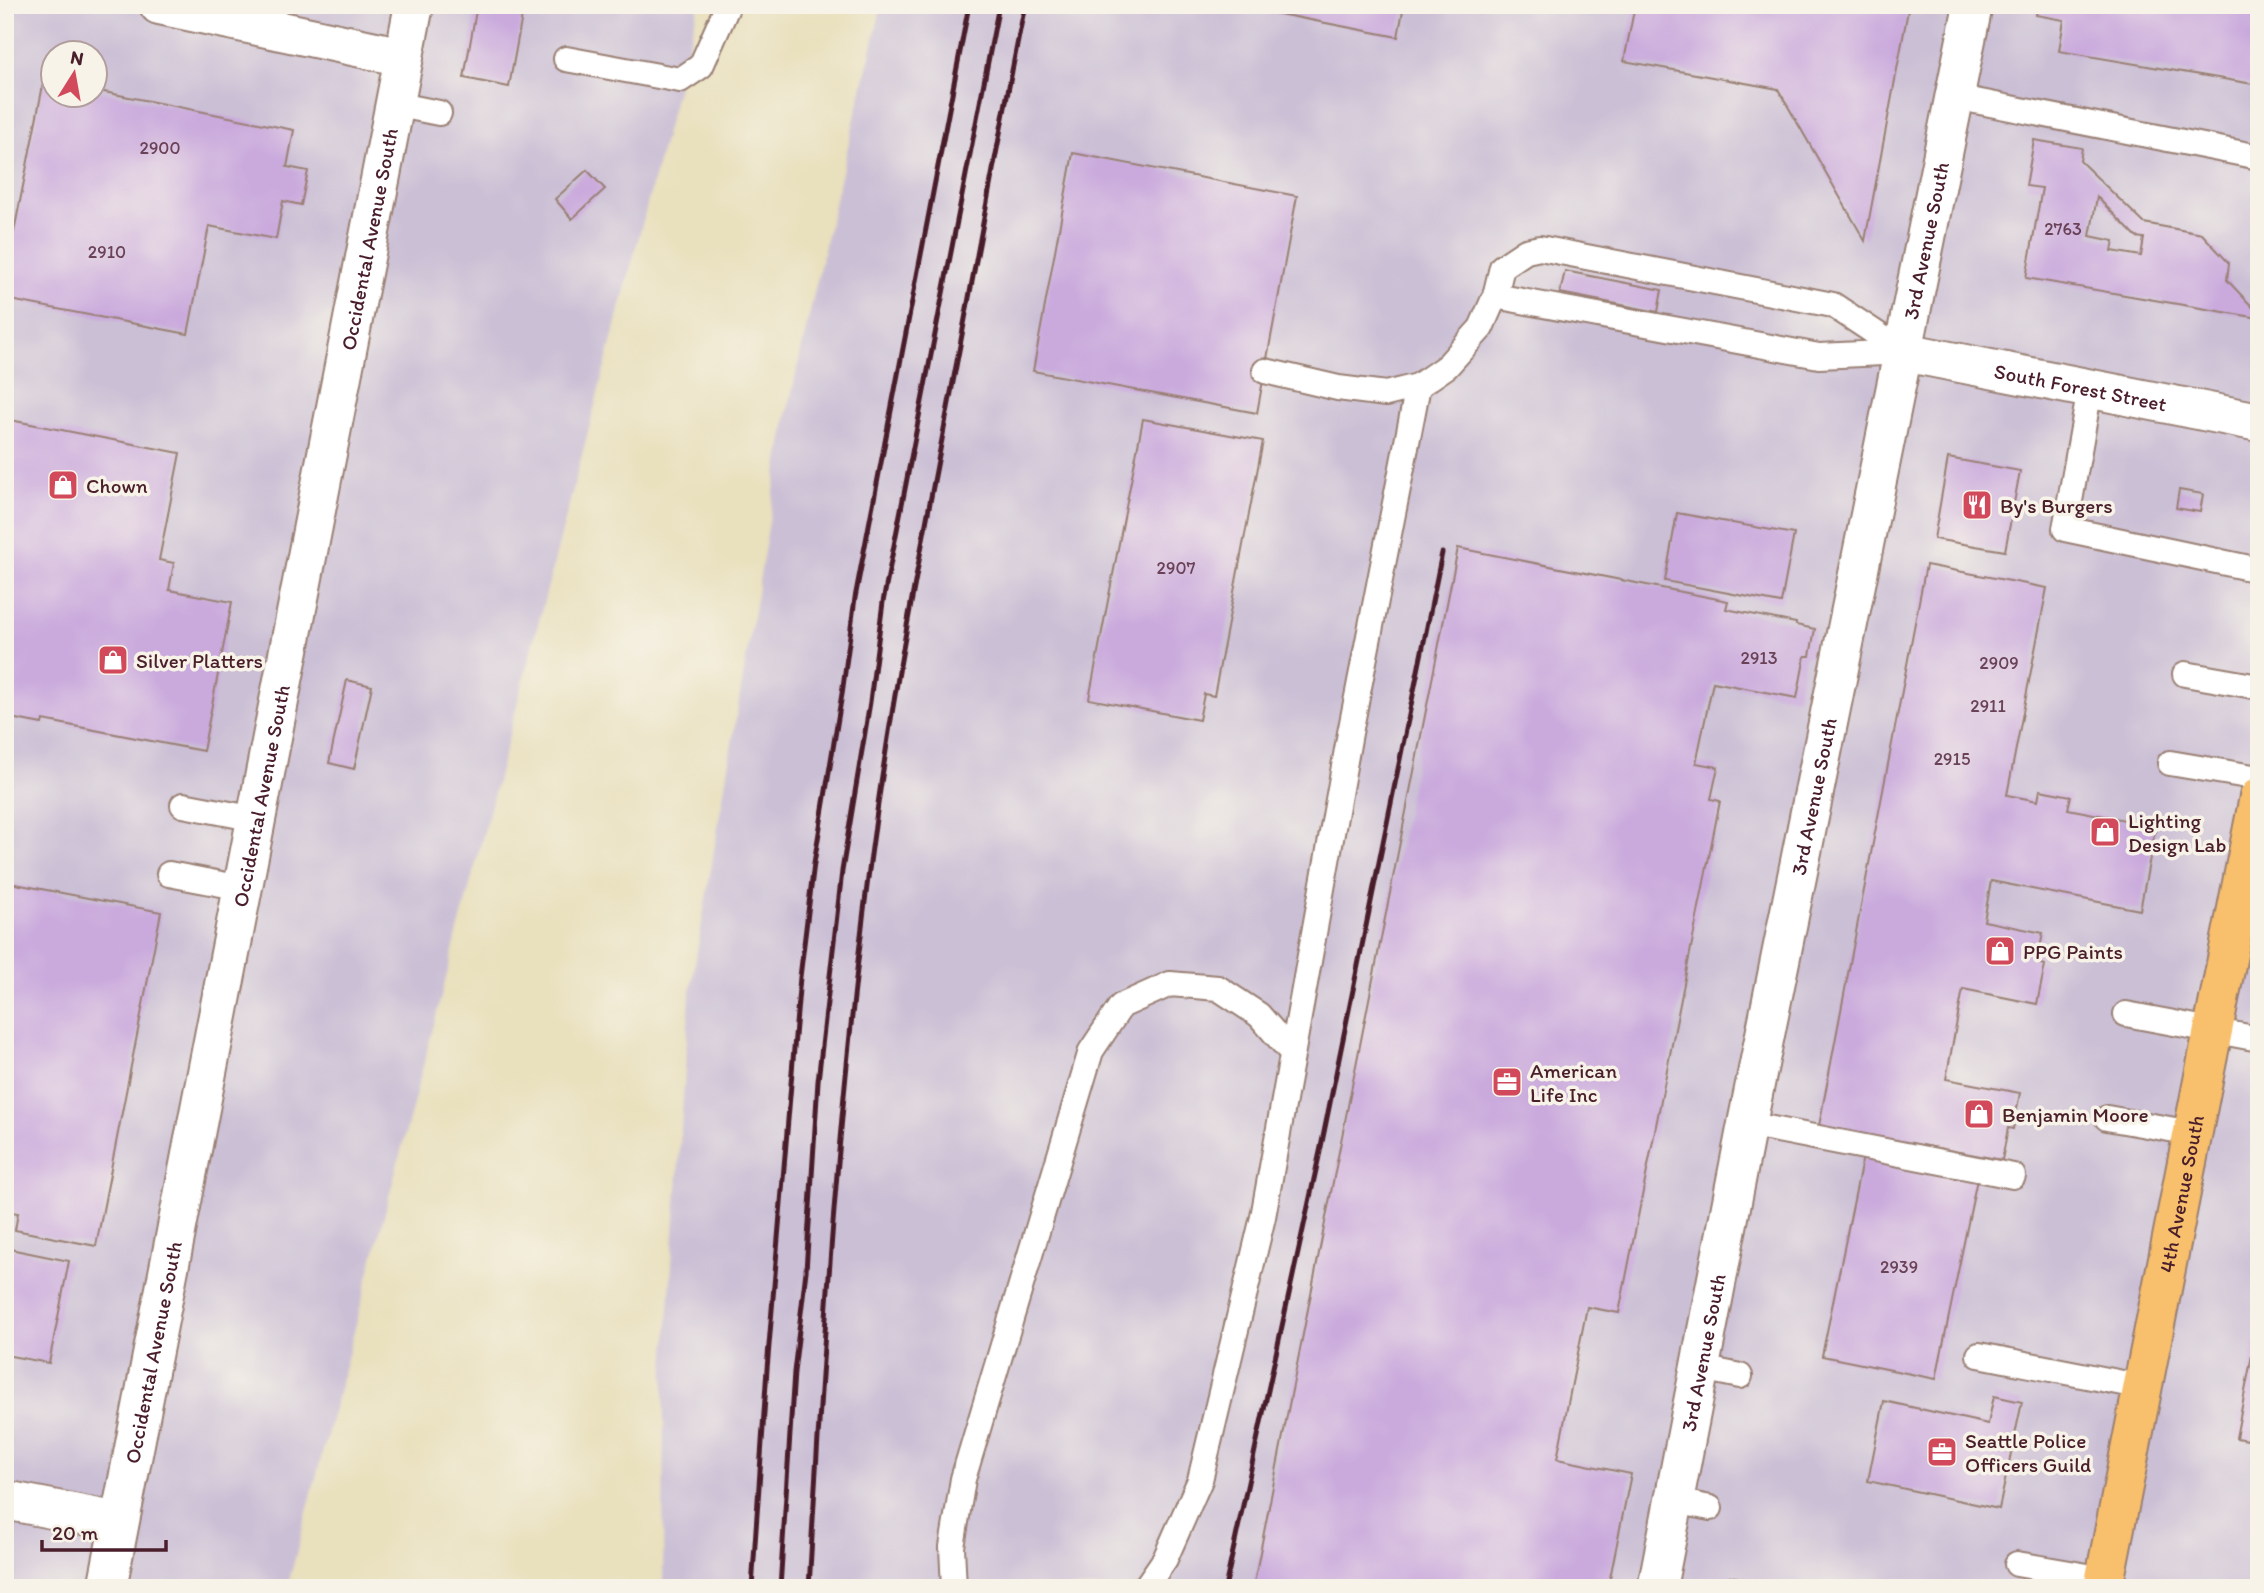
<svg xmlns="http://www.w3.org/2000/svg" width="2264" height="1593" font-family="Itim,sans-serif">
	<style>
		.industrial { fill: #cbbfd5; fill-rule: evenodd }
		.building { fill: #caaadd; fill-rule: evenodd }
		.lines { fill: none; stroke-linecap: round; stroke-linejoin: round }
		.service-casing { stroke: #9a8074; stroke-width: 28 }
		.minor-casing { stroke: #9a8074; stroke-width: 42 }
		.primary-casing { stroke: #9a8074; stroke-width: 42 }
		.service { stroke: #fff; stroke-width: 24 }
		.minor { stroke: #fff; stroke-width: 38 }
		.primary { stroke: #f8bf6c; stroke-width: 38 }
		.rail { stroke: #4a1f2b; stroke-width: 5 }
		.labels { text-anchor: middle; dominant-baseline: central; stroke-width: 7; stroke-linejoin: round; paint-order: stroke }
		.number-label { font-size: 18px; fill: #6a4258 }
		.street-label { font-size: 21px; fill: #4a1f2b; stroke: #f7f3e8 }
		.poi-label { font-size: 21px; fill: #4a1f2b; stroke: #f7f3e8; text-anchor: start }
	</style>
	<rect width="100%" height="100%" fill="#f7f3e8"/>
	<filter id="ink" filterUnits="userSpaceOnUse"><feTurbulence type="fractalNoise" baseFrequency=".0143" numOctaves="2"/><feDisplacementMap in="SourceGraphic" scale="14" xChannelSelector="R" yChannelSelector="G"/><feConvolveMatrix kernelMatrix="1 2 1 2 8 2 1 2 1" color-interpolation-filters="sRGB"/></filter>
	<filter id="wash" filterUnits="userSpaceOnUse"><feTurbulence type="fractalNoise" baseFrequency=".00686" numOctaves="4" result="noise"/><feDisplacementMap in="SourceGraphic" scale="28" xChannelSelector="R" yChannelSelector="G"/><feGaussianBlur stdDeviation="1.57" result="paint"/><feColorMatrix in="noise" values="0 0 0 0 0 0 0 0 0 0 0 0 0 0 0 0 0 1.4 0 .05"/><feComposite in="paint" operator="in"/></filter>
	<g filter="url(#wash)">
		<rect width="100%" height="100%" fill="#e9e0bd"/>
		<!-- industrial -->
		<path class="industrial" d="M5,5H699L288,1585L301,1588H5ZM52,52H94V94H52Z
			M882,5H2259V1588H663L664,1383L690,994L787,414L833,209Z"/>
		<g id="blocks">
			<!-- building -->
			<path class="building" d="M477,5H524L509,87L464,78Z
				M1233,5H1404L1398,37Z
				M1635,5H1909L1865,241L1778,89L1624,61Z
				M2038,5H2259V85L2059,51L2064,20L2036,15Z
				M44,80L52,82V94H94V90L294,130L287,167L308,171L301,205L283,201L276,239L209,226L188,334L5,299V277Z
				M2034,140L2082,148L2080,161L2144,223L2202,234L2229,263L2227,280L2259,314V318L2026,278L2042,188L2026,186ZM2097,197L2136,237L2144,238L2141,256L2112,251L2114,241L2090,236Z
				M1073,153L1297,196L1257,413L1033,371Z
				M587,170L605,189L572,219L555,199Z
				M1565,271L1662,290L1658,312L1560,293Z
				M5,419L180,453L159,560L174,563L169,590L232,602L203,751L43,720L42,724L5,717Z
				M1143,419L1263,441L1214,696L1204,694L1199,720L1089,699Z
				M1948,458L2020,471L2005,551L1934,539Z
				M2179,490L2203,494L2200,512L2176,508Z
				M1677,513L1794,534L1781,603L1665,581Z
				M1458,548L1728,601L1726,609L1796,623V625L1815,629L1810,656H1805L1797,698L1713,682L1696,763L1718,767L1711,799L1720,801L1619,1313L1587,1307L1557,1459L1631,1474L1608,1588H1253Z
				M1926,565L2047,588L2007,795L2038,801L2040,790L2071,796L2068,809L2156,826L2140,910L1991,881L1984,921L2043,933L2037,963L2045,965L2037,1004L1963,989L1946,1079L2020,1093L2013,1129L2008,1128L2002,1160L1819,1126Z
				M347,680L372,686L354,769L329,763Z
				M5,882L161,912L96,1246L15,1230L18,1213L5,1211Z
				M1863,1156L1977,1179L1936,1379L1822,1356Z
				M5,1248L69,1261L49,1363L5,1355Z
				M2257,1329H2259V1442L2236,1438Z
				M1994,1396L2022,1402L1999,1509L1868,1481L1884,1401L1988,1424Z
				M1730,1576L1783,1587V1588H1728Z"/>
		</g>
	</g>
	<g filter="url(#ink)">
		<use href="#blocks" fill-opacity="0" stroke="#9a8074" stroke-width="2"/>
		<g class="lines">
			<!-- service casing -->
			<g class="service-casing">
				<path id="service" d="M566,59L680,80L701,66L728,5
					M1955,97L2259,157
					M394,104L439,113
					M1495,296L1819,356L1904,352
					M1265,371L1338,388L1386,394L1418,386L1447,366L1481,328L1495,296L1502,267L1526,251L1540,248L1833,305L1904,352
					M2090,389L2065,529L2259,570
					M2185,674L2259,687
					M2170,763L2259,778
					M183,805L256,819
					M169,874L242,888
					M2126,1014L2259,1039
					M2107,1118L2192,1133
					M1747,1124L2013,1176
					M1979,1355L2143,1387
					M1701,1368L1740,1376
					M1675,1501L1710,1508
					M2017,1564L2105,1579
					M954,1588L952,1547L963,1479L1091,1051L1121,1006L1170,984L1218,988L1259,1015L1292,1053
					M1145,1588L1165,1559L1200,1480L1263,1217L1350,733L1418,386"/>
			</g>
			<!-- minor casing -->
			<g class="minor-casing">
				<g id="minor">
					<path d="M159,5L404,57"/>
					<path id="s1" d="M1904,352L2259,422"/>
					<path d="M5,1500L119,1522"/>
					<path id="s2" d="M107,1588L414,5"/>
					<path id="s3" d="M1657,1588L1747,1124L1973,5"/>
				</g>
			</g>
			<!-- primary casing -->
			<g class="primary-casing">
				<g id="primary">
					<path id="s4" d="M2103,1588L2259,797"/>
				</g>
			</g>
			<!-- service -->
			<use href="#service" class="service"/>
			<!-- minor -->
			<use href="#minor" class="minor"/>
			<!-- primary -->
			<use href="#primary" class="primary"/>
			<!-- rail -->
			<path class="rail" d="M752,1588L767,1369L800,977L814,863L842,694L855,598L969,5
				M780,1588L794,1372L806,1271L818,1081L842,871L870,702L883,602L999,5
				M809,1588C824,1326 841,1063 878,804C897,671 923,539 948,408C974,274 998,139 1025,5
				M1225,1588L1321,1147L1442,553"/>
		</g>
	</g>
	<!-- icons -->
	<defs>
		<g id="shop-square" transform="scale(1.575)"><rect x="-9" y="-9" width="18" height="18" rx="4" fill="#d1495b" stroke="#f7f3e8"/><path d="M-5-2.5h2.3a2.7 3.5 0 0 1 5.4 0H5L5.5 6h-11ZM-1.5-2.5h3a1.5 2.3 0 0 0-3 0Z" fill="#fff"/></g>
		<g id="restaurant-square" transform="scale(1.575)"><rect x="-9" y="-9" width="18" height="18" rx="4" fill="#d1495b" stroke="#f7f3e8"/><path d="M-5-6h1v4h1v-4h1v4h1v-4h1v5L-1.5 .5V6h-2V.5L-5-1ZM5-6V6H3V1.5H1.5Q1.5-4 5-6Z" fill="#fff"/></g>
		<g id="office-square" transform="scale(1.575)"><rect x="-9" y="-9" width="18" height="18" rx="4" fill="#d1495b" stroke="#f7f3e8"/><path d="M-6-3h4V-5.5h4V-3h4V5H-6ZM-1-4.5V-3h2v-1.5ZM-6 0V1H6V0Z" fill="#fff"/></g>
	</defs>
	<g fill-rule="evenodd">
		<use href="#shop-square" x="63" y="485"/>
		<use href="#restaurant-square" x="1977" y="505"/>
		<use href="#shop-square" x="113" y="660"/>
		<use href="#shop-square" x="2105" y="832"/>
		<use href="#shop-square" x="2000" y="951"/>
		<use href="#office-square" x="1507" y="1082"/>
		<use href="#shop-square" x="1979" y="1114"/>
		<use href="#office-square" x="1942" y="1452"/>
	</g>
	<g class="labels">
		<!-- number labels -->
		<g class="number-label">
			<text x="160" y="148">2900</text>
			<text x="2063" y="229">2763</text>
			<text x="107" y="252">2910</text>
			<text x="1176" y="568">2907</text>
			<text x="1759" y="658">2913</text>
			<text x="1999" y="663">2909</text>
			<text x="1988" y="706">2911</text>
			<text x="1952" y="759">2915</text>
			<text x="1899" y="1267">2939</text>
		</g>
		<!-- street labels -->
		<g class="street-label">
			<text stroke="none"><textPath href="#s2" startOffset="1374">Occidental Avenue South</textPath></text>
			<text stroke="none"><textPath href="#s3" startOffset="1374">3rd Avenue South</textPath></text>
			<text stroke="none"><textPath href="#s1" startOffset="180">South Forest Street</textPath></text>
			<text stroke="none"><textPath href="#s2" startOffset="807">Occidental Avenue South</textPath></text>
			<text stroke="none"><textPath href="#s3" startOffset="807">3rd Avenue South</textPath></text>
			<text stroke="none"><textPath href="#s4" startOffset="402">4th Avenue South</textPath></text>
			<text stroke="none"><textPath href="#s3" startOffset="240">3rd Avenue South</textPath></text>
			<text stroke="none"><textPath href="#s2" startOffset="240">Occidental Avenue South</textPath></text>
		</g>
		<!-- poi labels -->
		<g class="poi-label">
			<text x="86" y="485">Chown</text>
			<text x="2000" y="505">By's Burgers</text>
			<text x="136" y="660">Silver Platters</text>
			<text x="2128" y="820">Lighting<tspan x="2128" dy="24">Design Lab</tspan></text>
			<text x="2023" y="951">PPG Paints</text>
			<text x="1530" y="1070">American<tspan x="1530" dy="24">Life Inc</tspan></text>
			<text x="2002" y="1114">Benjamin Moore</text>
			<text x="1965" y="1440">Seattle Police<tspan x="1965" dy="24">Officers Guild</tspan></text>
		</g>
	</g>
	<!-- margin -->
	<rect width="2264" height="1593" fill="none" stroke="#f7f3e8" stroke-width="28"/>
	<!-- north arrow -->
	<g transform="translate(74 74) rotate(11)"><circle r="33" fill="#f7f3e8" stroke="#b29e9c" stroke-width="2"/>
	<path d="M0-5L12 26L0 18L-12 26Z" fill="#d1495b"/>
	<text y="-10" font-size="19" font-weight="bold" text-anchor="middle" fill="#4a1f2b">N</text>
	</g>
	<!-- scale -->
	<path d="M42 1540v10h124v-10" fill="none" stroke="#4a1f2b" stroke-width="3.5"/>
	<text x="52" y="1540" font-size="21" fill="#4a1f2b" stroke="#f7f3e8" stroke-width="5" paint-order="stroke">20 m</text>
</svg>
